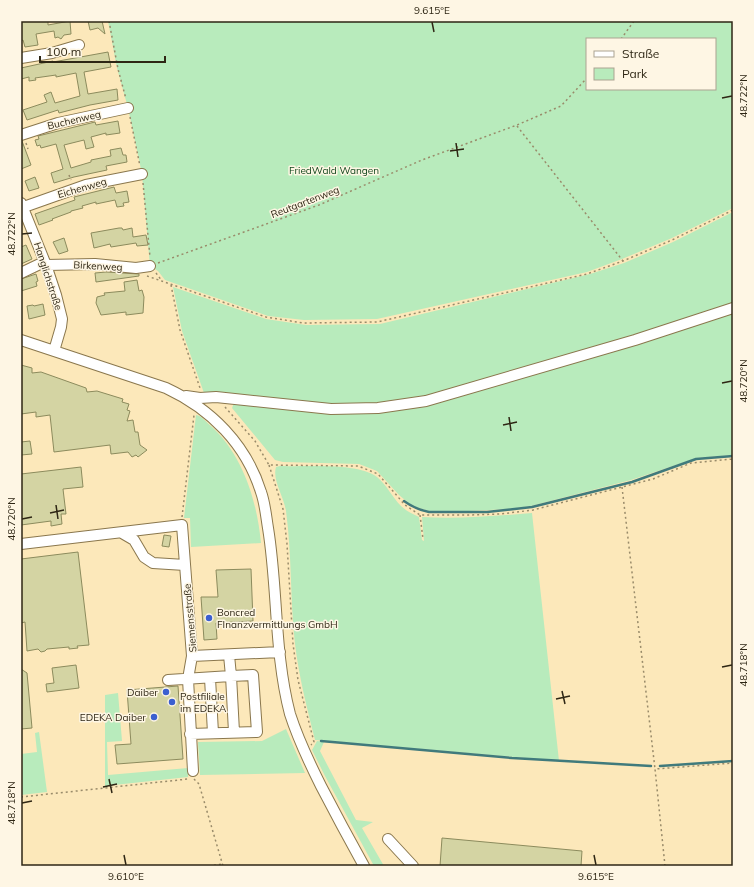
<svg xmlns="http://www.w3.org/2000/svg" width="754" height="887" font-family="Mulish,sans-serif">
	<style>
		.green { fill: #b8ebbc; fill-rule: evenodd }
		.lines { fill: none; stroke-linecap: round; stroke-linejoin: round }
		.stream { stroke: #407a7c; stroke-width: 2.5 }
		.building { fill: #d4d4a3; stroke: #8c8b5d }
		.minor-casing { stroke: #8a774d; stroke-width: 12 }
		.path { stroke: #998b6a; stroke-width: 1.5; stroke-dasharray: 2 3; stroke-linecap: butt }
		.minor { stroke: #fff; stroke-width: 10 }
		.ticks { fill: none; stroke: #2e2614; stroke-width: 1.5 }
		.poi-dot { fill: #3b5fd0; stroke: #fef6e4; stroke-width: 1.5 }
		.labels { text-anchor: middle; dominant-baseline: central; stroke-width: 3; stroke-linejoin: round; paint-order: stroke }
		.street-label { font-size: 10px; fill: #2e2614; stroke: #fef6e4 }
		.park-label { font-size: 10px; fill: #10461b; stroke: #fef6e4 }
		.poi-label { font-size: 10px; fill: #2e2614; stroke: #fef6e4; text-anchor: start }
		.neatline { fill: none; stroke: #2e2614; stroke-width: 1.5 }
		.ticks-label { font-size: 10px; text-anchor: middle; fill: #2e2614 }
	</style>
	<rect width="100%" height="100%" fill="#fce8ba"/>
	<!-- green -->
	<path class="green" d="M108,21H733V208L672,238L622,259L587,272L377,319L304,320L268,316L165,280L158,271L150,266L142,174L128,108L117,68ZM587,39H715V89H587Z
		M733,212V304L613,343L424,399L395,402L333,406L204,393L182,331L173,287L266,319L306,325L380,324L590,274L624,263L673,242Z
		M733,311V455L697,458L631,480L531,506L509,509L449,512L429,511L412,506L399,495L377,471L359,464L283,462L275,460L232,408L234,403L381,410Z
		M196,415C202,416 206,422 211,426C243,455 257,501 261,543L191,547L190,518H184Z
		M280,466C304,467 358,462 377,477C387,485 392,497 401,506C406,511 413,514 419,517L422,540L424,541L422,517C459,519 496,516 532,513L559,761L315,740C307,708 299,677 295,644C290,600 292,555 286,511C284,497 272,480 276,467Z
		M118,693L122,741L107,742L108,775L188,768V777L105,786V695Z
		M286,729L305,773L200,775L198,742L262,741Z
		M39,732L47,792L21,795V754L37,752L35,733Z
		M317,741L324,742L320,751L356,820L373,822L362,828L384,866H374L325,776L312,750Z"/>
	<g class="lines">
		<!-- stream -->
		<path class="stream" d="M404,501C412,507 419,510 429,512H487L532,507L632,482L696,459L733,456
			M321,741L512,758L651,766
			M660,766L733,761"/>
	</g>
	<!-- building -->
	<path class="building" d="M21,21H48V25L70,21L71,34L64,35L61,39L58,37L55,38L54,31L36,34L38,45L25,47L23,40L21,41Z
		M88,21H102L105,34L98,28L90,30Z
		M108,52L111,67L84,72L88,94L117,89L118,100L90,105L59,113L58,110L27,120L23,110L47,102L44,95L51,92L55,103L80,96L76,73L56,77V75L35,78L36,80L29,81V77L21,79V68L53,61V62Z
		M118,121L120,133L106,135V133L91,137L94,147L86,149L84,140L64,145L71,168L91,162V160L111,156L110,150L121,148L123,155H126L127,162L106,166L107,170L74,177L54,183L51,173L63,169L56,144L41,148L40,145L37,146L35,140L39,139L38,136L95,122L96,125Z
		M21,141H22L31,165L21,169Z
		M35,177L39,188L29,191L25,181Z
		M114,187L116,193L127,191L129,202L123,203L124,206L117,207L115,200L96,204V202L82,206L83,208L71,211V212L52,219L53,220L39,225L35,214L75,200L74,197Z
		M119,228H122L123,230L132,228L133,237L146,235L148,245L137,246L136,243L111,247L110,244L94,248L91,233Z
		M64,238L68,251L59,254L53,242Z
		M26,245L32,259L21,264V247Z
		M106,272L139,274V276L96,282L95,273Z
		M36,274L38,281L36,282L37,286L21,291V279Z
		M137,280L139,291L142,290L144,297L143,313L126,315V312L101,315L96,303L97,297L105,295L104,293L125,291L124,282Z
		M43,304L45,315L29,319L27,306L33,305L34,306Z
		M21,365L32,368V373L41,372L86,388L87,392L97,391L123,399L122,402L129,404L127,410L130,411L127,421L133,420L135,432H138L140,445L147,450L138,457L136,455L132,457L128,452L111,454L110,445L54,452L50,415L36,417V412L21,414Z
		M30,441L32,454L21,455V442Z
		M81,467L83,487L63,489L66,514H61L62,524L51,526V521L21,525V474Z
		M164,535L171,536L169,547L162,546Z
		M78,552L89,645L77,646L78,648L69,649V647L47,649L45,651L41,652L38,649L27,651L25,622L21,623V559Z
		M251,569L253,621L216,623L217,639L204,640L201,597H218L216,570Z
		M76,665L79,688L47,692L46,684L54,683L52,668Z
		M21,669L27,673L32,728L21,729Z
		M178,686L183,759L117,764L115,745L131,744L127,690Z
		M442,838L582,851L581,866H440Z"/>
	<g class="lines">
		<!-- minor casing -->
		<g class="minor-casing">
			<path id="minor" d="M21,58L52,53L79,45
				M21,135L58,123L128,108
				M21,203L46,265L56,295L62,319L61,327L54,351
				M21,208L86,185L142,174
				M46,265L95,264L136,268L150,266
				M21,273L44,262
				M21,340L166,388C211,409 246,444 261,492C265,503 266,516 268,528C278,589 274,653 290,714C298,739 309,762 321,786C335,813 349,839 364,866
				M186,396L200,398L216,397L331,409L378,408L426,401L635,340L733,308
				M122,533L134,540L144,557L153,563L185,565
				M21,544L182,525L192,656L280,652
				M192,656L188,679L193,771
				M210,678L213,733
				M168,680L231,676L234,732
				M190,734L257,732L253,675L231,676L229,655
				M388,839L413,866"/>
		</g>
		<!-- path -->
		<path class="path" d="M109,21L118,69L126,99
			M621,39L634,21
			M130,117L140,166
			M517,126L623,261
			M26,143L28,149
			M69,175L71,180
			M143,183L150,257
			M158,263L319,205L422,160L517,125L561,106L587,78
			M156,273L162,281
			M147,276L266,317L303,323L377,322L587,274L623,261L672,240L733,210
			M171,285L180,330L200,388
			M225,407L255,441L269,465L358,466L378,474L405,505L420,515H469L501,514L533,510L653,479L691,463L733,459
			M269,465L283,509L287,544L293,644L298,680L314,742L311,745
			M622,487L655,769
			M420,515L423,539
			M182,517L194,415
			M194,779L199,784L223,866
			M21,797L188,779
			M209,866L223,864
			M665,866L655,769L733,763"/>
		<!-- minor -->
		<use href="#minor" class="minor"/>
	</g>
	<!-- ticks -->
	<path class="ticks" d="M432,22L434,32M722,98L732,96M456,143L458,157M450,151L464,149M22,234L32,233M722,383L732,381M509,417L511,431M503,425L517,422M56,505L58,519M50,513L64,510M22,519L32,517M722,667L732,665M562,691L565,704M556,699L570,696M109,779L112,793M103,787L117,784M22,803L32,801M124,855L126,865M594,855L596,865"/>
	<!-- markers -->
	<g class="poi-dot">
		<circle cx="209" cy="618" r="4"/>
		<circle cx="166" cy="692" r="4"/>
		<circle cx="172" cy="702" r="4"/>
		<circle cx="154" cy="717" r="4"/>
	</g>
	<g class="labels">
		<!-- street labels -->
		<g class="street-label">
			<text transform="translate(74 120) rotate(-13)">Buchenweg</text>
			<text transform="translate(82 188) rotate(-16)">Eichenweg</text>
			<text transform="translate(305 202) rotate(-21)">Reutgartenweg</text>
			<text transform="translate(98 266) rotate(3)">Birkenweg</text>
			<text transform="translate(48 276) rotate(72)">Hanglichstraße</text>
			<text transform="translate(190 618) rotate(-95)">Siemensstraße</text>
		</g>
		<!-- park labels -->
		<g class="park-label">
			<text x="334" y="170">FriedWald Wangen</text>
		</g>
		<!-- poi labels -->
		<g class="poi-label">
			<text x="217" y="612">Boncred<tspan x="217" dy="12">FInanzvermittlungs GmbH</tspan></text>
			<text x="158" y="692" text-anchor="end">Daiber</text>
			<text x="180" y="696">Postfiliale<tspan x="180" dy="12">im EDEKA</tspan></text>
			<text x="146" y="717" text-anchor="end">EDEKA Daiber</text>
		</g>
	</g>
	<!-- border -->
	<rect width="754" height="887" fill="none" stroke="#fef6e4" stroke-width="44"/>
	<!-- legend -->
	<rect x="586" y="38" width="130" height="52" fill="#fef6e4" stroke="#aba391"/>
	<rect x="594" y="51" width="20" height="6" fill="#ffffff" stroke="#aba391"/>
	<text x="622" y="58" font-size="12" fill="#2e2614">Straße</text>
	<rect x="594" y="68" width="20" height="12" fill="#b8ebbc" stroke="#aba391"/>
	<text x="622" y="78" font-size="12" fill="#2e2614">Park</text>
	<!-- scale -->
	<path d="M40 56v6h125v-6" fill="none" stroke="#2e2614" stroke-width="2"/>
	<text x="46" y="56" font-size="12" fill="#2e2614" stroke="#fef6e4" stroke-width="3" paint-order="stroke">100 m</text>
	<rect x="22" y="22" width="710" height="843" class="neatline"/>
	<g class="ticks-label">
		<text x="432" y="14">9.615°E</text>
		<text transform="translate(743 96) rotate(-90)" y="4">48.722°N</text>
		<text transform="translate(11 234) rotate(-90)" y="4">48.722°N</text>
		<text transform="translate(743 381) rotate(-90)" y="4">48.720°N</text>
		<text transform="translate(11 519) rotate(-90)" y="4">48.720°N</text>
		<text transform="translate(743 665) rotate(-90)" y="4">48.718°N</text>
		<text transform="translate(11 803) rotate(-90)" y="4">48.718°N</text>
		<text x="126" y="880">9.610°E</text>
		<text x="596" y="880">9.615°E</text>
	</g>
</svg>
